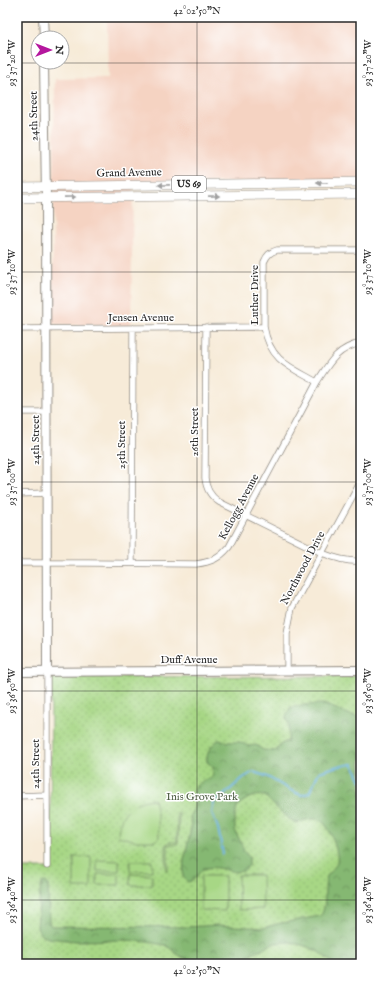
<svg xmlns="http://www.w3.org/2000/svg" width="378" height="981" font-family="'IM FELL English',serif">
	<style>
		.built { fill: #f5d3c2 }
		.grass { fill: url(#grass-dots); stroke: #698158 }
		.forest { fill: url(#forest-crowns); stroke: #58724e }
		.garden { fill: #a7d785; stroke: #698158 }
		.lines { fill: none; stroke-linecap: round; stroke-linejoin: round }
		.stream { stroke: #67b1df; stroke-width: 2 }
		.street-casing { stroke: #918b82; stroke-width: 7 }
		.secondary-casing { stroke: #918b82; stroke-width: 10 }
		.primary-casing { stroke: #918b82; stroke-width: 10 }
		.street { stroke: #fff; stroke-width: 5.5 }
		.secondary { stroke: #fff; stroke-width: 8 }
		.primary { stroke: #fff; stroke-width: 9 }
		.oneway { fill: #a0a0a0 }
		.ticks { fill: none; stroke: #2b2b2b; stroke-width: 1; stroke-opacity: 0.45 }
		.labels { text-anchor: middle; dominant-baseline: central; stroke-width: 3; stroke-linejoin: round; paint-order: stroke }
		.shield { fill: #fff; stroke: #6b6b6b; stroke-width: 1 }
		.shield-label { font-size: 10px; font-weight: bold; fill: #2b2b2b }
		.street-label { font-size: 11px; fill: #2b2b2b; stroke: #fff }
		.park-label { font-size: 11px; fill: #505f46; stroke: #fff }
		.neatline { fill: none; stroke: #2b2b2b; stroke-width: 1.5 }
		.ticks-label { font-size: 10px; text-anchor: middle; fill: #2b2b2b }
	</style>
	<defs>
		<pattern id="grass-dots" width="8" height="8" patternUnits="userSpaceOnUse"><rect width="8" height="8" fill="#a7d785"/><path d="M2 2h.1M6 6h.1" fill="none" stroke="#90b973" stroke-width="1.8" stroke-linecap="round"/></pattern>
		<pattern id="forest-crowns" width="20" height="18" patternUnits="userSpaceOnUse"><rect width="20" height="18" fill="#85b872"/><path d="M2 6a3 3 0 1 1 6 0M12 15a3 3 0 1 1 6 0" fill="none" stroke="#6d965e"/></pattern>
	</defs>
	<rect width="100%" height="100%" fill="#fff"/>
	<filter id="ink" filterUnits="userSpaceOnUse"><feTurbulence type="fractalNoise" baseFrequency=".025" numOctaves="2"/><feDisplacementMap in="SourceGraphic" scale="8" xChannelSelector="R" yChannelSelector="G"/><feConvolveMatrix kernelMatrix="1 2 1 2 8 2 1 2 1" color-interpolation-filters="sRGB"/></filter>
	<filter id="wash" filterUnits="userSpaceOnUse"><feTurbulence type="fractalNoise" baseFrequency=".012" numOctaves="4" result="noise"/><feDisplacementMap in="SourceGraphic" scale="16" xChannelSelector="R" yChannelSelector="G"/><feGaussianBlur stdDeviation="0.9" result="paint"/><feColorMatrix in="noise" values="0 0 0 0 0 0 0 0 0 0 0 0 0 0 0 0 0 1.4 0 .05"/><feComposite in="paint" operator="in"/></filter>
	<g filter="url(#wash)">
		<rect width="100%" height="100%" fill="#f7ebd8"/>
		<!-- built -->
		<path class="built" d="M107,17H361V181L133,183L131,327L52,324L55,79L108,78Z"/>
		<!-- grass -->
		<path class="grass" d="M361,676V907L357,964H17V868H50L51,683L52,679L56,677Z"/>
		<!-- forest -->
		<path class="forest" d="M323,704C335,708 346,714 358,717L361,720V964H335L317,951L305,946L290,942L275,943L250,954L242,957L226,964H208L188,960L177,954L166,945L147,942L126,940L76,941L48,938L41,935L37,928L40,892L42,883L46,882L48,885L49,923L51,926L188,927L217,925L263,928L277,924L320,916C321,915 323,913 323,911C326,904 324,889 326,880C327,872 335,869 337,862C339,852 330,825 320,820C313,817 303,821 296,823C282,815 276,807 265,796C252,794 247,799 237,806L235,817V830L245,852L249,858V865L244,871C241,871 238,872 235,872C225,870 214,865 204,869C197,872 198,880 188,882L183,877L184,860L191,828L190,816L194,808L195,801L194,791L197,785L205,780L212,777L213,773V767L207,762C206,753 211,746 218,740L230,742H240L248,746L256,745L263,750L276,751L281,744L288,741L289,725L286,717L290,708C300,704 312,705 323,704Z"/>
		<!-- garden -->
		<path class="garden" d="M154,799L158,819L159,837L155,841H137L118,836C119,813 131,801 154,799Z
			M177,813H179L178,843V844L168,845V871H166V844H168L169,842H177Z
			M74,857H91V888H74Z
			M97,860L119,861V871H97Z
			M130,861H152V871H130Z
			M97,874H119V885H97Z
			M130,874L152,875V885H130Z
			M238,875H262L263,909L239,910Z
			M201,876H225V911L201,910Z"/>
		<g class="lines">
			<!-- stream -->
			<path class="stream" d="M223,854L218,828L212,813L214,801L225,794L243,778L253,772L266,776L292,791L301,795L309,793L319,772L338,766C342,767 348,764 353,764L361,781"/>
		</g>
	</g>
	<g filter="url(#ink)">
		<g class="lines">
			<!-- street casing -->
			<g class="street-casing">
				<path id="street" d="M206,327L205,478C206,489 210,496 219,502L322,553C335,558 347,562 361,561
					M17,329L264,327
					M317,382C290,367 270,361 264,327V262C267,255 270,252 277,250H361
					M17,412H47
					M17,494L47,493
					M17,563H87L196,564C211,562 219,559 229,547L317,382C329,363 337,348 361,343
					M132,563L133,328
					M287,670V633L292,608L361,481
					M47,672V866
					M17,796L47,795"/>
			</g>
			<!-- secondary casing -->
			<g class="secondary-casing">
				<path id="secondary" d="M43,17L44,38
					M44,62L46,198L47,672
					M17,672L361,670"/>
			</g>
			<!-- primary casing -->
			<g class="primary-casing">
				<path id="primary" d="M17,187L361,182
					M17,198L361,194"/>
			</g>
			<!-- street -->
			<use href="#street" class="street"/>
			<!-- secondary -->
			<use href="#secondary" class="secondary"/>
			<!-- primary -->
			<use href="#primary" class="primary"/>
		</g>
		<!-- one-way arrows -->
		<defs><path id="oneway-solid" d="M-6-.8H1V-3.2L6.5 0L1 3.2V.8H-6Z"/></defs>
		<g class="oneway">
			<use href="#oneway-solid" transform="translate(322 183) rotate(179)"/>
			<use href="#oneway-solid" transform="translate(164 185) rotate(179)"/>
			<use href="#oneway-solid" transform="translate(214 196) rotate(-1)"/>
			<use href="#oneway-solid" transform="translate(70 197) rotate(-1)"/>
		</g>
	</g>
	<!-- ticks -->
	<path class="ticks" d="M197,17V964M17,63H361M17,272H361M17,482H361M17,691H361M17,900H361"/>
	<g class="labels">
		<!-- shield labels -->
		<rect class="shield" x="172" y="176" width="34" height="16" rx="3"/>
		<g class="shield-label">
			<text x="189" y="184">US 69</text>
		</g>
		<!-- street labels -->
		<g class="street-label">
			<text transform="translate(34 116) rotate(-91)">24th Street</text>
			<text transform="translate(129 173) rotate(-1)">Grand Avenue</text>
			<text transform="translate(255 295) rotate(-90)">Luther Drive</text>
			<text x="141" y="318">Jensen Avenue</text>
			<text transform="translate(195 432) rotate(-90)">26th Street</text>
			<text transform="translate(36 440) rotate(-90)">24th Street</text>
			<text transform="translate(122 445) rotate(-90)">25th Street</text>
			<text transform="translate(239 507) rotate(-62)">Kellogg Avenue</text>
			<text transform="translate(303 568) rotate(-62)">Northwood Drive</text>
			<text x="189" y="660">Duff Avenue</text>
			<text transform="translate(36 764) rotate(-90)">24th Street</text>
		</g>
		<!-- park labels -->
		<g class="park-label">
			<text x="202" y="797">Inis Grove Park</text>
		</g>
	</g>
	<!-- margin -->
	<rect width="378" height="981" fill="none" stroke="#fff" stroke-width="44"/>
	<!-- north arrow -->
	<g transform="translate(50 50) rotate(90)"><circle r="19" fill="#ffffff" stroke="#aaaaaa"/>
	<path d="M0-3L7 15L0 10L-7 15Z" fill="#b5179e"/>
	<text y="-6" font-size="11" font-weight="bold" text-anchor="middle" fill="#2b2b2b">N</text>
	</g>
	<rect x="22" y="22" width="334" height="937" class="neatline"/>
	<g class="ticks-label">
		<text x="197" y="14">42°02'50"N</text>
		<text transform="translate(367 63) rotate(-90)" y="4">93°37'20"W</text>
		<text transform="translate(11 63) rotate(-90)" y="4">93°37'20"W</text>
		<text transform="translate(11 272) rotate(-90)" y="4">93°37'10"W</text>
		<text transform="translate(367 272) rotate(-90)" y="4">93°37'10"W</text>
		<text transform="translate(11 482) rotate(-90)" y="4">93°37'00"W</text>
		<text transform="translate(367 482) rotate(-90)" y="4">93°37'00"W</text>
		<text transform="translate(11 691) rotate(-90)" y="4">93°36'50"W</text>
		<text transform="translate(367 691) rotate(-90)" y="4">93°36'50"W</text>
		<text transform="translate(11 900) rotate(-90)" y="4">93°36'40"W</text>
		<text transform="translate(367 900) rotate(-90)" y="4">93°36'40"W</text>
		<text x="197" y="974">42°02'50"N</text>
	</g>
</svg>
